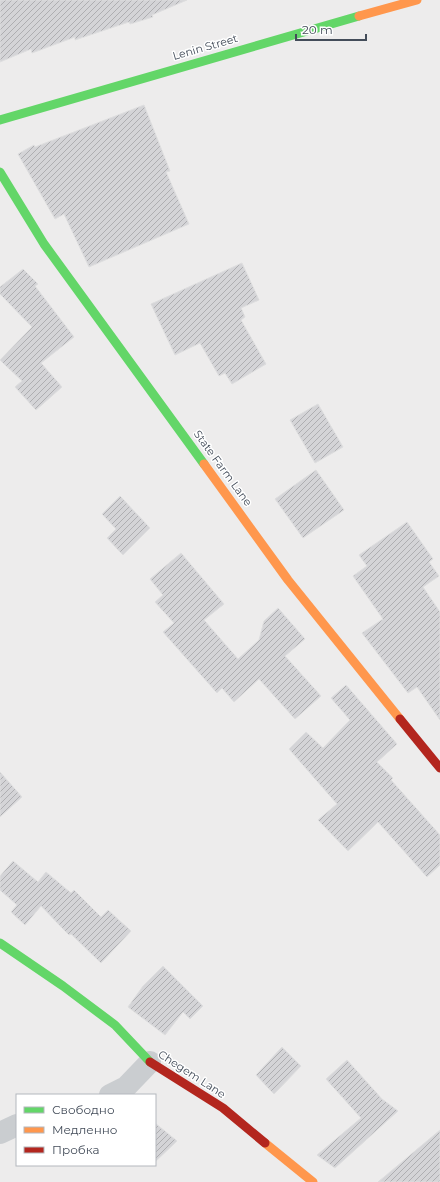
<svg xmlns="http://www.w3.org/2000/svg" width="440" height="1182" font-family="Montserrat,sans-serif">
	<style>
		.building { fill: url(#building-hatch); stroke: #dededf }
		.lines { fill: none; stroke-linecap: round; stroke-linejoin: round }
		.street { stroke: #cacdd0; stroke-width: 22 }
		.fast { stroke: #63d668; stroke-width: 9 }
		.slow { stroke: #ff974d; stroke-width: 9 }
		.jam { stroke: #b3261e; stroke-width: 9 }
		.labels { text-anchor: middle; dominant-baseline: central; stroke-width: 3; stroke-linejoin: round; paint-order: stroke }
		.street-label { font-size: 11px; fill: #434c59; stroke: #fff }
	</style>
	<defs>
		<pattern id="building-hatch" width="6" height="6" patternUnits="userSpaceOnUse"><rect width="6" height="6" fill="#d4d4d7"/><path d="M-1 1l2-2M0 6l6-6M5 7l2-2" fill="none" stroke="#aeaeb1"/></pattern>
	</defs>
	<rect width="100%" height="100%" fill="#edecec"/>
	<!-- building -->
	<path class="building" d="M0,0H187L152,15L153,17L130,24L129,22L75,40V37L32,53L31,49L0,62Z
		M144,105L170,171L166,172L189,224L89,267L64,214L55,219L18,154L34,145L35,147Z
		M242,263L259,300L241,308L245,317L241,320L266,364L232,384L225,373L219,376L200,343L175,355L151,304Z
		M23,269L38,284L35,286L74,337L41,363L62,387L36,410L15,387L22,381L0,360L32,327L0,294V287Z
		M318,404L343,447L315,463L290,420Z
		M316,470L344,510L303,538L275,499Z
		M120,496L150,528L123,555L107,538L116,529L102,514Z
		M407,522L433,559L429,562L439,576L423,587L440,612V720L417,687L408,693L362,633L383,619L353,576L367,566L359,555Z
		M181,553L224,604L204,620L238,659L259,640L264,621L278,608L305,639L285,656L321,696L295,719L259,679L234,702L222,688L217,693L163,632L174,623L155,602L163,595L150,579Z
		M346,685L397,744L377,762L393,778L391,780L440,835V865L427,877L378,822L348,851L318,820L337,804L289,749L306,732L323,748L350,720L331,698Z
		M0,772L22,797L0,817Z
		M13,861L38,882L46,872L71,893L74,890L101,917L108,910L131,931L101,963L71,934L69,935L41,906L25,925L11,912L17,905L0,890V876Z
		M163,966L203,1006L190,1019L183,1012L165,1035L128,1007L143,986Z
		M282,1047L301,1066L274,1094L256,1075Z
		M347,1060L382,1099L398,1111L335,1168L317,1155L361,1118L326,1079Z
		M155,1123L177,1141L155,1162Z
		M440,1130V1182H378Z"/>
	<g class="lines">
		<!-- street -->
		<path class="street" d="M110,1095L126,1087L150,1062
			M0,1133L17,1125"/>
		<!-- fast -->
		<path class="fast" d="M0,120L359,16
			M0,172L44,244L204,464
			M0,943L63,986L115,1025L150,1062"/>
		<!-- slow -->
		<path class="slow" d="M359,16L417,0
			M204,464L288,580L400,719
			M265,1143L313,1182"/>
		<!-- jam -->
		<path class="jam" d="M400,719L440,768
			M150,1062L223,1108L265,1143"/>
	</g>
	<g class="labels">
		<!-- street labels -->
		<g class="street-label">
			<text transform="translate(205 47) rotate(-16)">Lenin Street</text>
			<text transform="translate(223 468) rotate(54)">State Farm Lane</text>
			<text transform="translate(192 1074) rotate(33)">Chegem Lane</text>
		</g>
	</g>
	<!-- legend -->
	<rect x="16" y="1094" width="140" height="72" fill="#ffffff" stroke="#b4b7bd"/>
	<rect x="24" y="1107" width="20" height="6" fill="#63d668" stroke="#b4b7bd"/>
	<text x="52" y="1114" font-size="12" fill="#434c59">Свободно</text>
	<rect x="24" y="1127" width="20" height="6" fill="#ff974d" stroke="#b4b7bd"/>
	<text x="52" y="1134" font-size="12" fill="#434c59">Медленно</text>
	<rect x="24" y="1147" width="20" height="6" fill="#b3261e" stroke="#b4b7bd"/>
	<text x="52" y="1154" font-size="12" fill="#434c59">Пробка</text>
	<!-- scale -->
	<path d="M296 34v6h70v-6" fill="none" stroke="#434c59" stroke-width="2"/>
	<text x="302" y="34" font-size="12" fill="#434c59" stroke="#ffffff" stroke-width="3" paint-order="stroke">20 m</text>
</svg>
